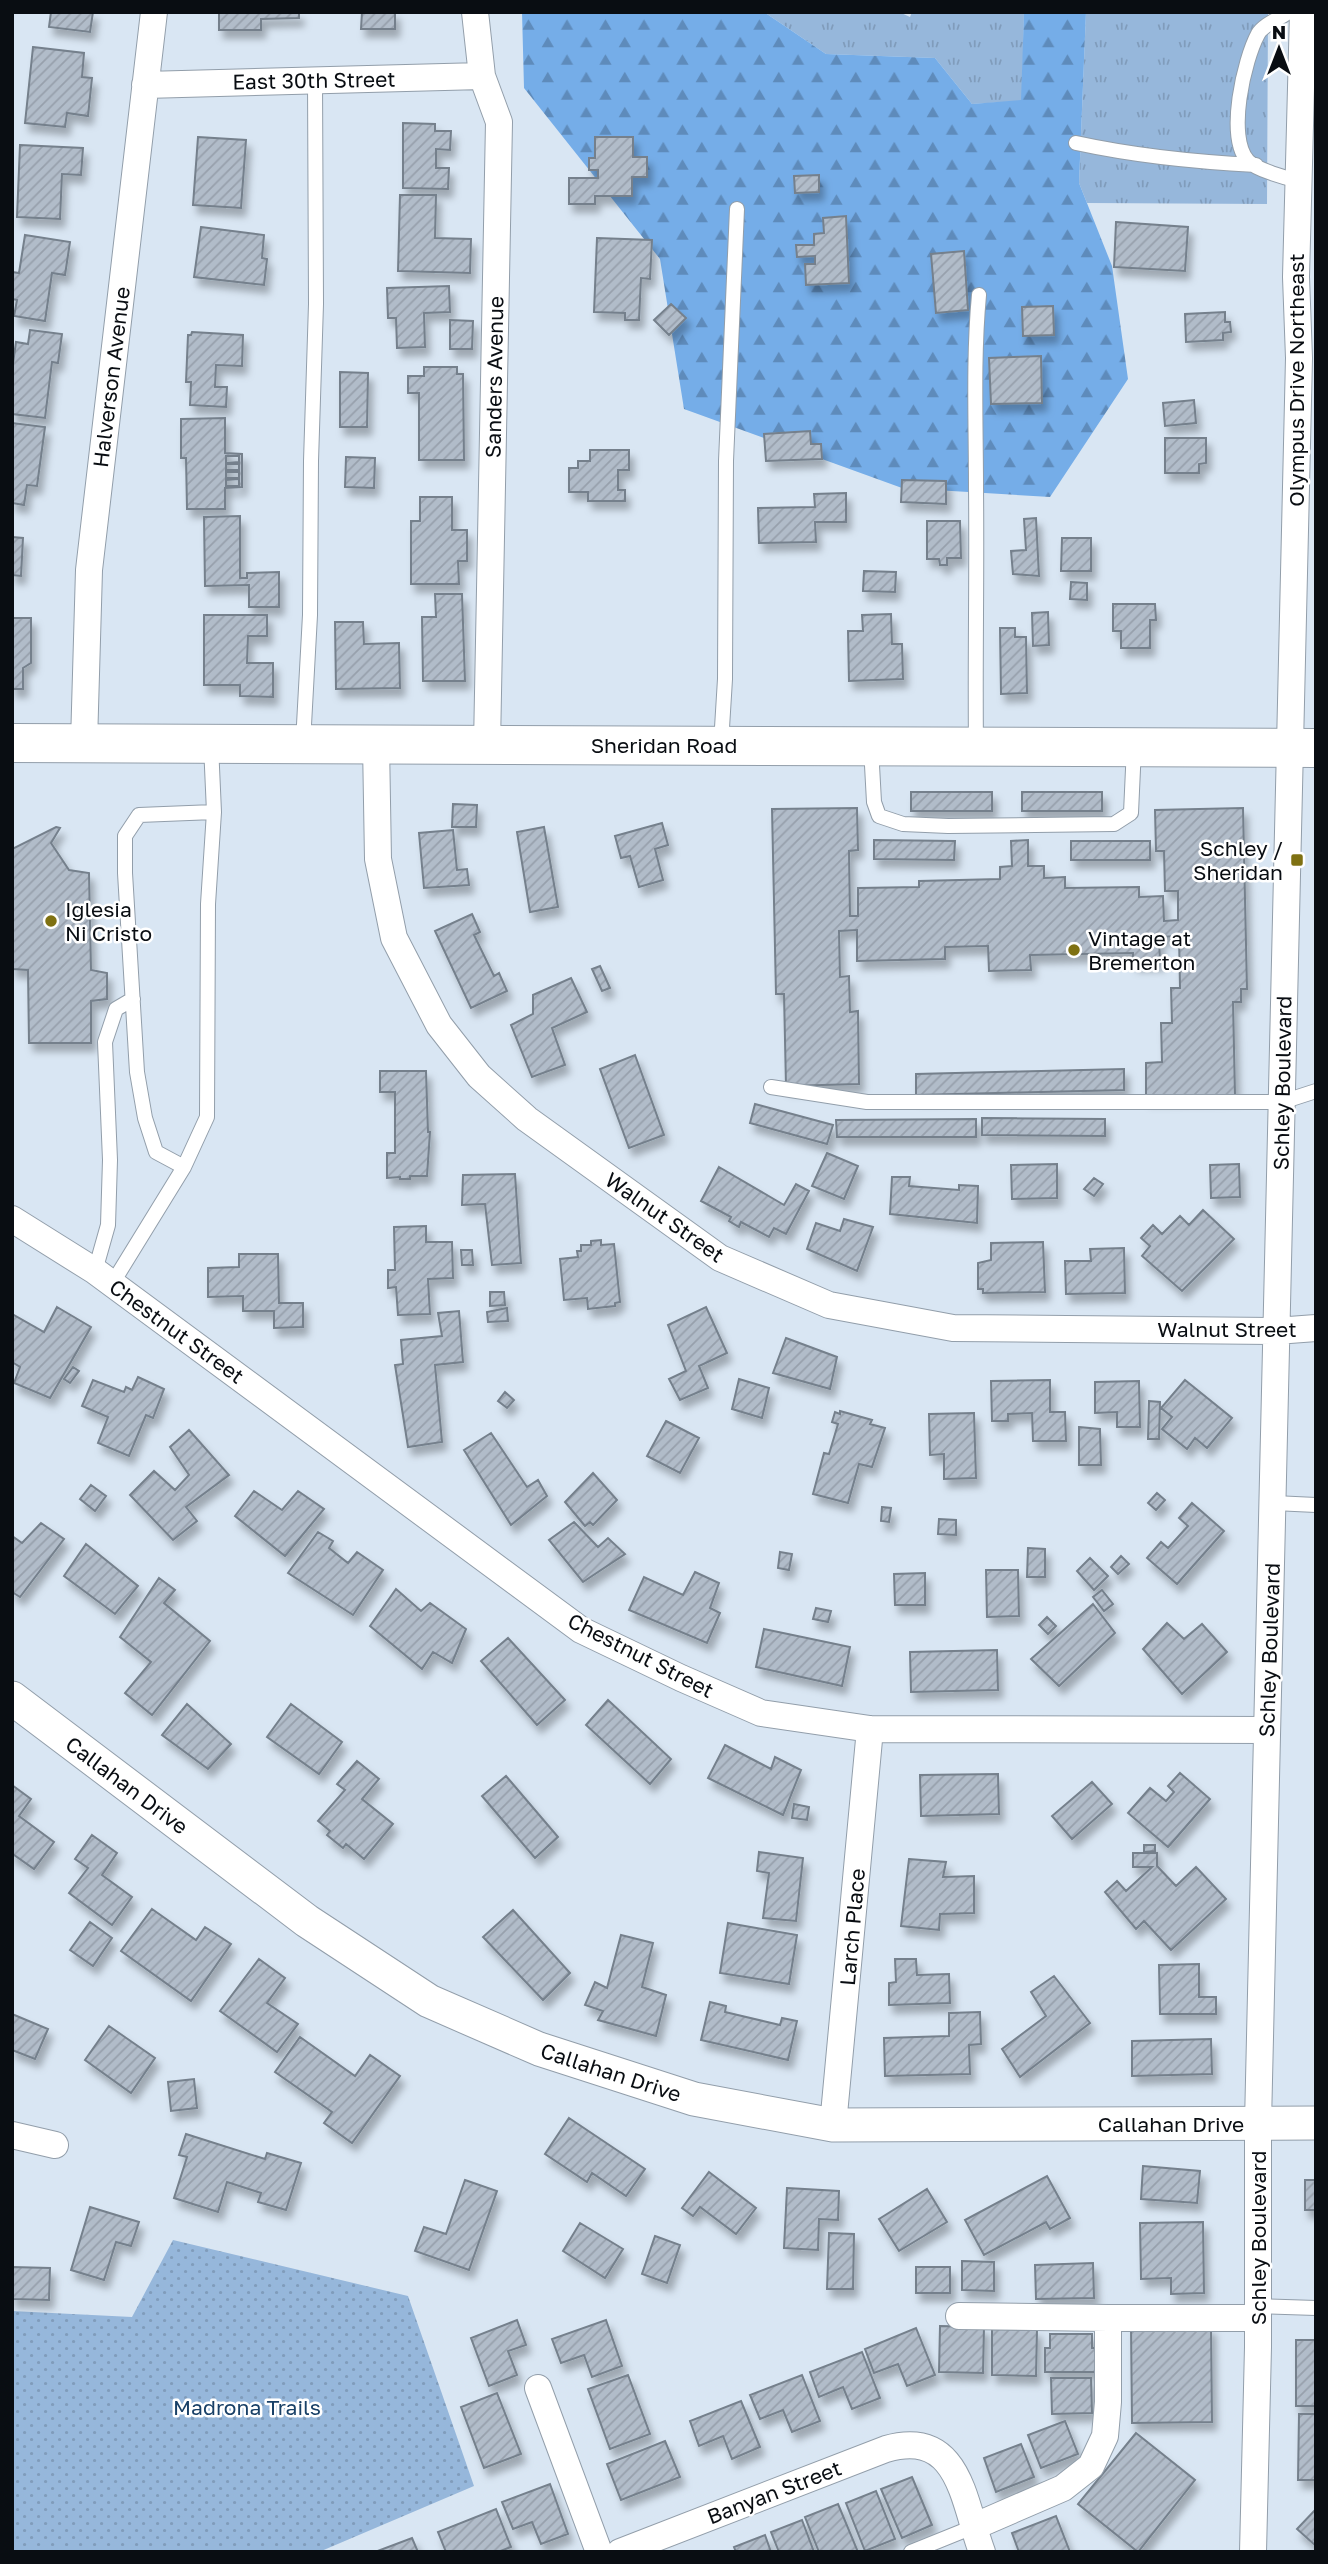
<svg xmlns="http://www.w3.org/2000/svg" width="1328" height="2564" font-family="'Golos Text',sans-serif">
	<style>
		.grass { fill: url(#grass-tufts) }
		.forest { fill: url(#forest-firs) }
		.park { fill: url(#park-dots) }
		.building { fill: url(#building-hatch); stroke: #75808c; stroke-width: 2; fill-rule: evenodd; filter: url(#shadow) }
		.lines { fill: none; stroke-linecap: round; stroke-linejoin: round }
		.service-casing { stroke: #929eaa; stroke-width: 16 }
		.minor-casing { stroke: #929eaa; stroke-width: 28 }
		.tertiary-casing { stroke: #929eaa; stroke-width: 35 }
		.secondary-casing { stroke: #929eaa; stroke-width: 40 }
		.service { stroke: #fff; stroke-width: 14 }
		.minor { stroke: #fff; stroke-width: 26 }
		.tertiary { stroke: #fff; stroke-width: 33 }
		.secondary { stroke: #fff; stroke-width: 38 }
		.poi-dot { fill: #7f7112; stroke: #fff; stroke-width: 2.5 }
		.labels { text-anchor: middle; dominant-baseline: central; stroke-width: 5; stroke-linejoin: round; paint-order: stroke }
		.street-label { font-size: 21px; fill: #090d12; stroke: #fff }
		.poi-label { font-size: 21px; fill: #090d12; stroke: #fff; text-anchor: start }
		.park-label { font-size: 21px; fill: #184067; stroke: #fff }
	</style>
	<defs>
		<pattern id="grass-tufts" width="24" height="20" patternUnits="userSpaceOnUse" patternTransform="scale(1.75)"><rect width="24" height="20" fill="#96b7db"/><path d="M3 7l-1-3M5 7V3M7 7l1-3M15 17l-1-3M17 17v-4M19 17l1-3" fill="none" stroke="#809cbb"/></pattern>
		<pattern id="forest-firs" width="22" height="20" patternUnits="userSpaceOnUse" patternTransform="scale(1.75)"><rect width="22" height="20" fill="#75ade8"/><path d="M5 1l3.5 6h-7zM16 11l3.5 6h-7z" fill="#5e8bbb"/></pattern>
		<pattern id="park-dots" width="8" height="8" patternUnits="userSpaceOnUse" patternTransform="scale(1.75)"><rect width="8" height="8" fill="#96b7db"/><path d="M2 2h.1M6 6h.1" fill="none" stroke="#809cbb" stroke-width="1.8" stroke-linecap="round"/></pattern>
		<pattern id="building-hatch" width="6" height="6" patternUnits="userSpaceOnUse" patternTransform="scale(1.75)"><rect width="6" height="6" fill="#b1bcc9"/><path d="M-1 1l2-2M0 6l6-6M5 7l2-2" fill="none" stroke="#97a0ac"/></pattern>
		<filter id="shadow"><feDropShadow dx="4.5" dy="8" stdDeviation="3.5" flood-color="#0004"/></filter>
	</defs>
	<rect width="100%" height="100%" fill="#d9e6f3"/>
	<!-- grass -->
	<path class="grass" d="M764,12H899L910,17L912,12H1024L1022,101L972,104L935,58L826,54Z
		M1086,12H1268L1267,204L1087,203L1079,183Z"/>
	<!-- forest -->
	<path class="forest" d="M522,12H764L826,54L935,58L972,104L1021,100L1024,12H1086L1079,183L1112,266L1128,379L1050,497L902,488L684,409L660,259L524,88Z"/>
	<!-- park -->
	<path class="park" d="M173,2240L408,2296L474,2486L319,2552H12V2311L132,2317Z"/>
	<!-- building -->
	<path class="building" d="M51,12H93L90,32L49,27Z
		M219,12H299V18L261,19V30H219Z
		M362,12H395V29H361Z
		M33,47L84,53L82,77L92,78L88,116L67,113L65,127L25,123Z
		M403,123L435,124V131H451L450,150L436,149V168H449L448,189L403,188Z
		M198,137L246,140L241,208L193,205Z
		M595,137H633V157H647V177H632V196H595V204H569V178H598V170H589V158H595Z
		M20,145L83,148L81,175L62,174L60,219L17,217Z
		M819,175V192L795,193L794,176Z
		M400,195H436L435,238L471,239L470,273L398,271Z
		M846,216L849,283L806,285L805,264H815V256L797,257L796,245H814V234L824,233L823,218Z
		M1116,222L1188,227L1185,271L1114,267Z
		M201,227L264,235L262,258L267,259L264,285L194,277Z
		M25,235L70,242L65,275L52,273L45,321L14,316L17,300L12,299V272L19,273Z
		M597,238L652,240L650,279L641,278L639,320H625V313L594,312Z
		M964,251L968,310L936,313L931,254Z
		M449,286L450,312L424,313L425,347L397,348L396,318H388L387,288Z
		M671,304L686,318L669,335L654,320Z
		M1053,306L1054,335L1023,336L1022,307Z
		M1225,312V322H1230L1231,332L1223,333V340L1186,342L1185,314Z
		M450,320L473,321L472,349H450Z
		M30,330L62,334L58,363L52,362L45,418L12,414V370L16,342L28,344Z
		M192,332L243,335L242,366L216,365L215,387H227L226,407L190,405L191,382H186L188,335H191Z
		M1041,356L1042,403L991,404L989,358Z
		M424,367H457V374H463L464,460H419V393H408V376H424Z
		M340,372L368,373L367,427H340Z
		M1194,400L1196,423L1165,426L1163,403Z
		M225,418V453L242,454V487L225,488V509H187L186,458H181V419ZM226,456H239V462L226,463ZM226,464H239V470H226ZM226,472H239V478H226ZM239,479V486H226V480Z
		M12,423L45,427L37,486L27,485L24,505L12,503Z
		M810,431L811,444H821L822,459L766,461L764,434Z
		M1165,438H1206V463L1199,464V473H1165Z
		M590,450H629V470H618V490H625V501H588V492H569V468H578V461H590Z
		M346,457L375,458L374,488L345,487Z
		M902,480L946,481V504L901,502Z
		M846,493V522H815L816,542L759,543L758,508L815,507L814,494Z
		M420,497H452V530H467V561H458L459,584H411V521H420Z
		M240,516V578H247V573L279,572V607H249V585L205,586L204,517Z
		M1036,518L1039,576L1013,574L1011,551L1026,550L1024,519Z
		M927,521H960L961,558H947V565H940L939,559H927Z
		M12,537L23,538L21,576L12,575Z
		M1062,538H1091V571H1061Z
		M864,571L896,572L895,592L863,591Z
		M1071,582L1087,583V600L1070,599Z
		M435,594H462L465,681H423L422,617H436Z
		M1113,604H1155L1156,620H1150V648H1121V631H1113Z
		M1048,612L1049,645L1033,646L1032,613Z
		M891,614L892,644H902L903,679L849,681L848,631H863L862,615Z
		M204,615H267V636H248L247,663H273V697L240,696V685H204Z
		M12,618H31V663L23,668V689H12Z
		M335,622H363L364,644L399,643L400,688L336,689Z
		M1000,628H1015V637H1026L1027,693L1001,694Z
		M911,792H992V811H911Z
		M1022,792H1102V811H1022Z
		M453,804L477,805L476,827H452Z
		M857,808L858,850L849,851L850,916H858V888L919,887V881L1000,879V867L1012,866L1011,841L1028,840V866H1044V878L1065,877V888L1139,887V897L1163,896L1164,921L1178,920V891H1165L1164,851H1156L1155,810L1243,808L1247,989H1241V1002H1233L1235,1095L1146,1097V1063L1162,1062L1161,1023H1172L1171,988H1180L1179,936L1159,937L1160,962L1133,963V953L1030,955L1031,970L989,971L988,946L945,947V959L857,961V930L839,931L840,977L849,976L850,1012L858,1011L859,1084L786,1086L784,994H776L772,809Z
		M662,823L668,845L655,849L663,880L639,887L630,856L621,858L615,836Z
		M56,827L60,828L51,843L69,870L89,873L91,970L107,973V999L91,1001V1043H29L28,970L12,969V849Z
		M544,827L558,907L530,912L517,832Z
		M453,830L457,870L467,869L469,885L424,888L419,833Z
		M874,840L955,841L954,860L874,859Z
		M1071,841H1150V860H1071Z
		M472,914L480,932L474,935L494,976L499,973L507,991L471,1008L435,931Z
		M600,966L610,988L602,991L592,969Z
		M571,978L587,1012L552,1028L565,1065L532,1077L511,1025L533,1014V995Z
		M635,1055L664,1135L629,1148L600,1069Z
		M1124,1069V1090L916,1095V1074Z
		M380,1071H426L428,1132H430L427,1176H410V1179H400V1177L387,1178V1153H395V1092H380Z
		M755,1104L833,1125L827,1144L750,1123Z
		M982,1118L1105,1119V1136L982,1135Z
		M976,1119V1137H837L836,1120Z
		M827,1153L858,1166L844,1199L812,1186Z
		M1057,1164V1198L1012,1199L1011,1165Z
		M1239,1164L1240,1197L1211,1198L1210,1165Z
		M719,1167L784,1205L796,1184L809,1191L786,1234L774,1228L769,1237L741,1222L739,1227L729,1221L731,1217L701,1201Z
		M515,1174L521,1263L492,1265L485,1204L462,1205L463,1175Z
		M892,1177H910L909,1186L959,1190V1185L978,1186L977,1223L890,1214Z
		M1094,1178L1103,1184L1094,1196L1084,1189Z
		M1203,1210L1234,1239L1182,1291L1142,1256L1150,1246L1141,1238L1153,1225L1162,1234L1180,1216L1189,1225Z
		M844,1219L873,1227L857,1271L807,1249L816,1223L840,1231Z
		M426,1226V1242H452L453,1278L428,1279L430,1314L398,1315L396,1287L388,1288V1270H395L394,1227Z
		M601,1240V1245L614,1244L620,1302L615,1303V1306L588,1309L587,1298L564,1300L560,1259L578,1257L577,1251H581V1245H591V1241Z
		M1043,1242L1045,1292L983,1293V1289H978V1263L991,1260V1243Z
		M1124,1248L1125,1293L1066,1294L1065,1261H1091L1090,1249Z
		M461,1250H472L473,1265H462Z
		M239,1254H278L279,1303H303V1327L274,1328V1311H243V1296L208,1297V1268L239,1267Z
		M490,1292H504L505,1305L490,1306Z
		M57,1307L91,1327L50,1398L14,1383L20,1367L12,1362V1314L44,1332Z
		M706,1307L727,1353L699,1366L708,1388L680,1400L669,1379L686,1371L668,1325Z
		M507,1308L508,1321L488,1322L487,1312Z
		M459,1311L463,1362L435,1365L442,1442L408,1447L395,1365L403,1364L401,1340L442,1336L438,1313Z
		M786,1338L837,1357L830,1389L773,1373Z
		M73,1367L79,1371L70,1383L64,1379Z
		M138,1377L164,1389L153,1418L146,1415L129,1456L98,1443L108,1417L82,1406L93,1380L124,1392L126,1387L132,1390Z
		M739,1379L769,1388L762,1418L732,1409Z
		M1050,1380V1412H1065L1066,1441H1033L1032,1413L1008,1414V1421H992L991,1381Z
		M1185,1380L1232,1418L1207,1448L1195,1438L1187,1449L1162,1429L1172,1417L1161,1408Z
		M1139,1381L1140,1427H1117V1412L1095,1413V1382Z
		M505,1392L514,1400L507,1408L498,1401Z
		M1149,1401L1160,1402L1159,1439H1148Z
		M840,1411L872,1420L870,1424L885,1428L872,1467L859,1464L848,1503L813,1494L824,1453L829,1454L838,1424L832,1422L835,1412L840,1414Z
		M974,1413L976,1478L944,1479V1454L930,1455L929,1414Z
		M666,1421L699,1438L680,1473L647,1456Z
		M1079,1427L1100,1429L1101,1465H1079Z
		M189,1430L229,1475L186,1507L197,1521L173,1540L130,1495L154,1471L175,1490L189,1475L170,1447Z
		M491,1433L527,1487L538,1480L547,1496L511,1525L464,1450Z
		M593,1473L617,1500L593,1525L590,1522L585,1526L565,1502Z
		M91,1485L106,1496L95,1511L80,1499Z
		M254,1491L282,1510L298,1491L324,1509L285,1556L235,1516Z
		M1157,1493L1165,1500L1156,1510L1148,1503Z
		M1192,1503L1224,1531L1177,1584L1147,1558L1161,1542L1168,1548L1188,1526L1179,1518Z
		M882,1507L891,1508L889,1522L881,1521Z
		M939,1519L956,1520V1535L938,1534Z
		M574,1522L598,1547L608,1538L625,1554L583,1582L549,1540Z
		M41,1523L64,1539L20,1597L12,1592V1536L22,1543Z
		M318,1532L333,1541L329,1548L348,1563L357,1552L383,1570L353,1615L288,1573Z
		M86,1544L138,1586L115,1614L64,1576Z
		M1028,1548L1045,1549V1577H1027Z
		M780,1552L792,1554L789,1570L778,1568Z
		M1121,1556L1129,1564L1118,1574L1111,1567Z
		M1090,1558L1108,1576L1094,1590L1077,1571Z
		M986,1570H1018L1019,1616L987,1617Z
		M695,1572L719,1583L710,1608L720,1613L707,1643L629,1610L644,1577L683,1595Z
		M925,1573V1605H895L894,1574Z
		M159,1578L175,1590L164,1603L210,1641L152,1715L125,1693L151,1662L120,1637Z
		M396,1589L421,1611L430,1603L466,1629L452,1663L433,1652L422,1669L370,1626Z
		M1102,1590L1113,1604L1104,1611L1093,1597Z
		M1093,1604L1115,1633L1059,1686L1031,1659Z
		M816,1608L831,1611L828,1622L813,1619Z
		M1047,1617L1056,1626L1048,1634L1039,1625Z
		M1167,1623L1184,1639L1202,1624L1227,1652L1182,1694L1143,1649Z
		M764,1629L850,1647L842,1686L756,1667Z
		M508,1638L565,1700L537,1725L481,1661Z
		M997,1650L998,1690L911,1692L910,1652Z
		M608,1700L671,1759L650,1784L586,1725Z
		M187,1704L231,1744L208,1769L162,1735Z
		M291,1704L342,1742L319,1774L267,1737Z
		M725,1745L771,1769L775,1757L801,1770L783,1815L708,1778Z
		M357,1761L379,1779L362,1799L393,1824L364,1859L346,1844L343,1848L327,1835L330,1831L318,1821L345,1790L337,1784Z
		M1180,1773L1210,1799L1168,1847L1128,1813L1150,1788L1166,1801L1174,1792L1168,1786Z
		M998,1774L999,1814L921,1816L920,1775Z
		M506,1776L558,1837L535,1858L482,1796Z
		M1092,1782L1112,1804L1072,1839L1052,1816Z
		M12,1785L31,1799L19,1816L54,1842L34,1869L14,1855L12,1856Z
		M794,1804L809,1807L807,1820L792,1818Z
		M92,1835L117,1853L102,1875L132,1897L112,1925L69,1893L88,1868L75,1859Z
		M1144,1845H1155V1851L1144,1852Z
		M759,1852L803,1858L796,1921L763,1918L769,1873L757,1871Z
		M1133,1853H1157V1866L1176,1886L1196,1867L1226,1899L1171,1950L1144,1921L1136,1929L1105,1892L1117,1881L1126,1891L1152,1867H1133Z
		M909,1859L946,1862L943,1877L974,1876V1913L940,1914L939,1930L901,1926Z
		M152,1909L196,1940L205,1927L231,1944L191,2001L121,1951Z
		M513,1910L570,1973L543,2000L483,1937Z
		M90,1922L112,1938L93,1966L70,1950Z
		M728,1923L797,1935L789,1984L720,1973Z
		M621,1935L653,1943L642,1987L666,1995L656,2036L598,2020L603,2011L585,2005L595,1982L607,1988Z
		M259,1959L285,1978L267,2003L298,2024L277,2052L220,2011Z
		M895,1959H916L917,1975L949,1974L950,2003L889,2005V1983L896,1982Z
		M1199,1964V1997H1216V2014H1160L1159,1965Z
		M1054,1976L1090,2023L1020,2077L1002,2049L1046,2016L1031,1992Z
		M710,2002L726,2006L725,2012L780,2025L782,2018L797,2021L788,2060L701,2040Z
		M980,2012L981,2044L969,2045L970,2074L885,2076L884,2038L949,2036V2013Z
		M12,2014L48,2029L35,2059L12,2050Z
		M109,2026L155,2058L131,2093L85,2060Z
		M300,2037L355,2076L370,2055L400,2076L352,2143L324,2123L332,2112L275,2072Z
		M1211,2039L1212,2074L1132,2076V2041Z
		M194,2079L197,2108L171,2111L168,2082Z
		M569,2118L645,2169L626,2196L592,2173L587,2182L545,2154Z
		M186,2134L265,2159L267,2153L301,2163L286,2210L258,2202L261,2193L227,2182L218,2212L174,2198L187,2157L179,2155Z
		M1143,2166L1200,2171L1197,2203L1141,2199Z
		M709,2172L756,2208L736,2234L700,2207L693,2216L682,2208Z
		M1047,2176L1070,2218L1050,2229L1046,2222L984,2255L965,2220Z
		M465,2180L497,2191L469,2270L415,2251L424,2227L446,2234Z
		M1305,2180H1316V2210H1305Z
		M787,2188L839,2191L838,2220L819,2219L818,2250L784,2248Z
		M927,2189L947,2222L899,2251L879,2219Z
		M90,2207L139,2222L131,2246L116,2242L104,2280L71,2270Z
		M1203,2222L1204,2293L1171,2294V2278L1141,2279L1140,2223Z
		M580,2223L623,2249L605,2278L563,2251Z
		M829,2233L854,2234L853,2289H827Z
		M655,2236L680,2245L667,2283L642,2274Z
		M962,2261L994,2262V2291L962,2290Z
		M1093,2263L1094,2298L1036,2299L1035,2265Z
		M12,2267L50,2268L49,2300L12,2299Z
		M916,2267H950V2293H916Z
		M517,2320L526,2345L508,2351L517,2375L489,2386L471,2338Z
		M606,2320L622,2366L592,2377L584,2355L561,2363L552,2339Z
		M940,2326L984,2327L983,2373L939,2372Z
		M1131,2327H1211L1212,2422L1132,2423Z
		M916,2328L935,2375L907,2386L898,2364L874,2373L865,2349Z
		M992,2329L1037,2330L1036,2376L992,2375Z
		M1050,2334H1092V2348H1098V2372H1045V2348H1050Z
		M1296,2340H1316V2406H1296Z
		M862,2352L880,2398L852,2409L843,2387L819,2397L810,2372Z
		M628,2375L650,2434L610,2449L588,2389Z
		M802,2375L820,2421L792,2432L783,2410L760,2419L750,2395Z
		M1051,2378H1091L1092,2413L1052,2414Z
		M497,2393L521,2454L484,2468L461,2407Z
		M741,2401L760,2447L732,2459L723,2436L699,2446L690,2421Z
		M1299,2414H1316V2480H1298Z
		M1065,2421L1078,2454L1041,2468L1028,2435Z
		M1136,2433L1195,2480L1138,2552L1078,2504Z
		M665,2441L680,2477L621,2500L607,2464Z
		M1021,2444L1034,2477L996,2492L984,2458Z
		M912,2477L932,2525L902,2538L881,2489Z
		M550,2484L568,2534L541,2544L532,2522L513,2529L502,2502Z
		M876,2491L895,2539L865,2551L846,2503Z
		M838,2504L858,2552H819L805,2517Z
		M496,2509L511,2547L498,2552H446L438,2532Z
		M1316,2509V2546L1297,2529Z
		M1056,2516L1070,2552H1019L1012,2533Z
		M802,2520L814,2552H779L771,2532Z
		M765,2535L771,2552H736L734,2547Z
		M412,2538L418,2552H375Z"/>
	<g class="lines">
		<!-- service casing -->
		<g class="service-casing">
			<path id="service" d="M1289,12C1280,18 1263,25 1258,34C1244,60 1226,137 1248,161C1257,170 1286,178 1299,181
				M1076,143C1136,156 1195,162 1256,165
				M303,743L310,615L311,461L316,304L315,79
				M721,744L725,679L726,461L737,209
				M976,745C975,659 977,573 976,487C976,423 973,359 979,295
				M871,747L874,802L879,816L903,824L948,826L1114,824L1131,813L1134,747
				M771,1087L867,1102H1282L1316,1091
				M184,1167L156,1152L145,1118L137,1072L125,873V836L139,815L214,812
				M95,1271L108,1225L110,1160L105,1042L116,1009L133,999
				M112,1284L184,1167L207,1117L208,904L214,812L211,745
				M1274,1503L1316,1505
				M1258,2306L1316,2308
				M911,2552L973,2527"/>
		</g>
		<!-- minor casing -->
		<g class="minor-casing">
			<path id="minor" d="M475,12L482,76L499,122L487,745
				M145,85L482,76
				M84,743L89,570L154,12
				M376,744L378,859L394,938L439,1025L479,1076L527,1119L720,1258L829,1305L953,1328L1276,1331L1316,1328
				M12,1219L95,1271L581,1630L681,1678L761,1713L870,1729L1267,1730
				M833,2125L870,1729
				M12,2135L55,2145
				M959,2316L1108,2318
				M538,2388L599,2552
				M973,2527L1063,2488L1091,2466L1105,2436L1108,2402V2318H1258
				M620,2552L886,2449C960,2428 963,2501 982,2552
				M1253,2552L1258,2347V2123L1299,358L1296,277L1303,12"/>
		</g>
		<!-- tertiary casing -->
		<g class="tertiary-casing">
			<path id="tertiary" d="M12,1698L307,1921L429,2001L539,2049L694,2099L833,2125L1316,2123"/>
		</g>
		<!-- secondary casing -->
		<g class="secondary-casing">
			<path id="secondary" d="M12,743L1316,748"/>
		</g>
		<!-- service -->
		<use href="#service" class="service"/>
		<!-- minor -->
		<use href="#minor" class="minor"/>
		<!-- tertiary -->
		<use href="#tertiary" class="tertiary"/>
		<!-- secondary -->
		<use href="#secondary" class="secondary"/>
	</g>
	<!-- markers -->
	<g class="poi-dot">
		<rect x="1290" y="853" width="14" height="14" rx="3.5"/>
		<circle cx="51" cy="921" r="7"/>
		<circle cx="1074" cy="950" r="7"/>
	</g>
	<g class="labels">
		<!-- street labels -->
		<g class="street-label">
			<text transform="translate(314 80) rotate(-1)">East 30th Street</text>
			<text transform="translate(111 377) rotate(-83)">Halverson Avenue</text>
			<text transform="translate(494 377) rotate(-89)">Sanders Avenue</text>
			<text transform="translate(1296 380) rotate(-90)">Olympus Drive Northeast</text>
			<text x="664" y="745">Sheridan Road</text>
			<text transform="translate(1282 1083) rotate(-89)">Schley Boulevard</text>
			<text transform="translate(665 1217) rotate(35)">Walnut Street</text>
			<text x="1227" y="1329">Walnut Street</text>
			<text transform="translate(177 1331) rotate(36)">Chestnut Street</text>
			<text transform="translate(1269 1650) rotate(-88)">Schley Boulevard</text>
			<text transform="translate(641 1655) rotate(27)">Chestnut Street</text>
			<text transform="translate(127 1785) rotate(37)">Callahan Drive</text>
			<text transform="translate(852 1927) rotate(-85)">Larch Place</text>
			<text transform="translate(611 2072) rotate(18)">Callahan Drive</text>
			<text x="1171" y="2124">Callahan Drive</text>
			<text transform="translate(1258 2238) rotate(-90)">Schley Boulevard</text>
			<text transform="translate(774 2492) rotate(-21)">Banyan Street</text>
		</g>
		<!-- poi labels -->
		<g class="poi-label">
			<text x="1283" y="848" text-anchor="end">Schley /<tspan x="1283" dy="24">Sheridan</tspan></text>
			<text x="65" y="909">Iglesia<tspan x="65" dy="24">Ni Cristo</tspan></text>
			<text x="1088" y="938">Vintage at<tspan x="1088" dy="24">Bremerton</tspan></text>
		</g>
		<!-- park labels -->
		<g class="park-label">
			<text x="247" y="2407">Madrona Trails</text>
		</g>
	</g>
	<!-- border -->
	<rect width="1328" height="2564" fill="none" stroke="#090d12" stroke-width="28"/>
	<!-- north arrow -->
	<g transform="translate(1279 49)" stroke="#ffffff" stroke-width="5" paint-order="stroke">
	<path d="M0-5L12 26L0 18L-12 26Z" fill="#090d12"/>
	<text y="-10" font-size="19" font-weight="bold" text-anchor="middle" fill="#090d12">N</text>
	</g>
</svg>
